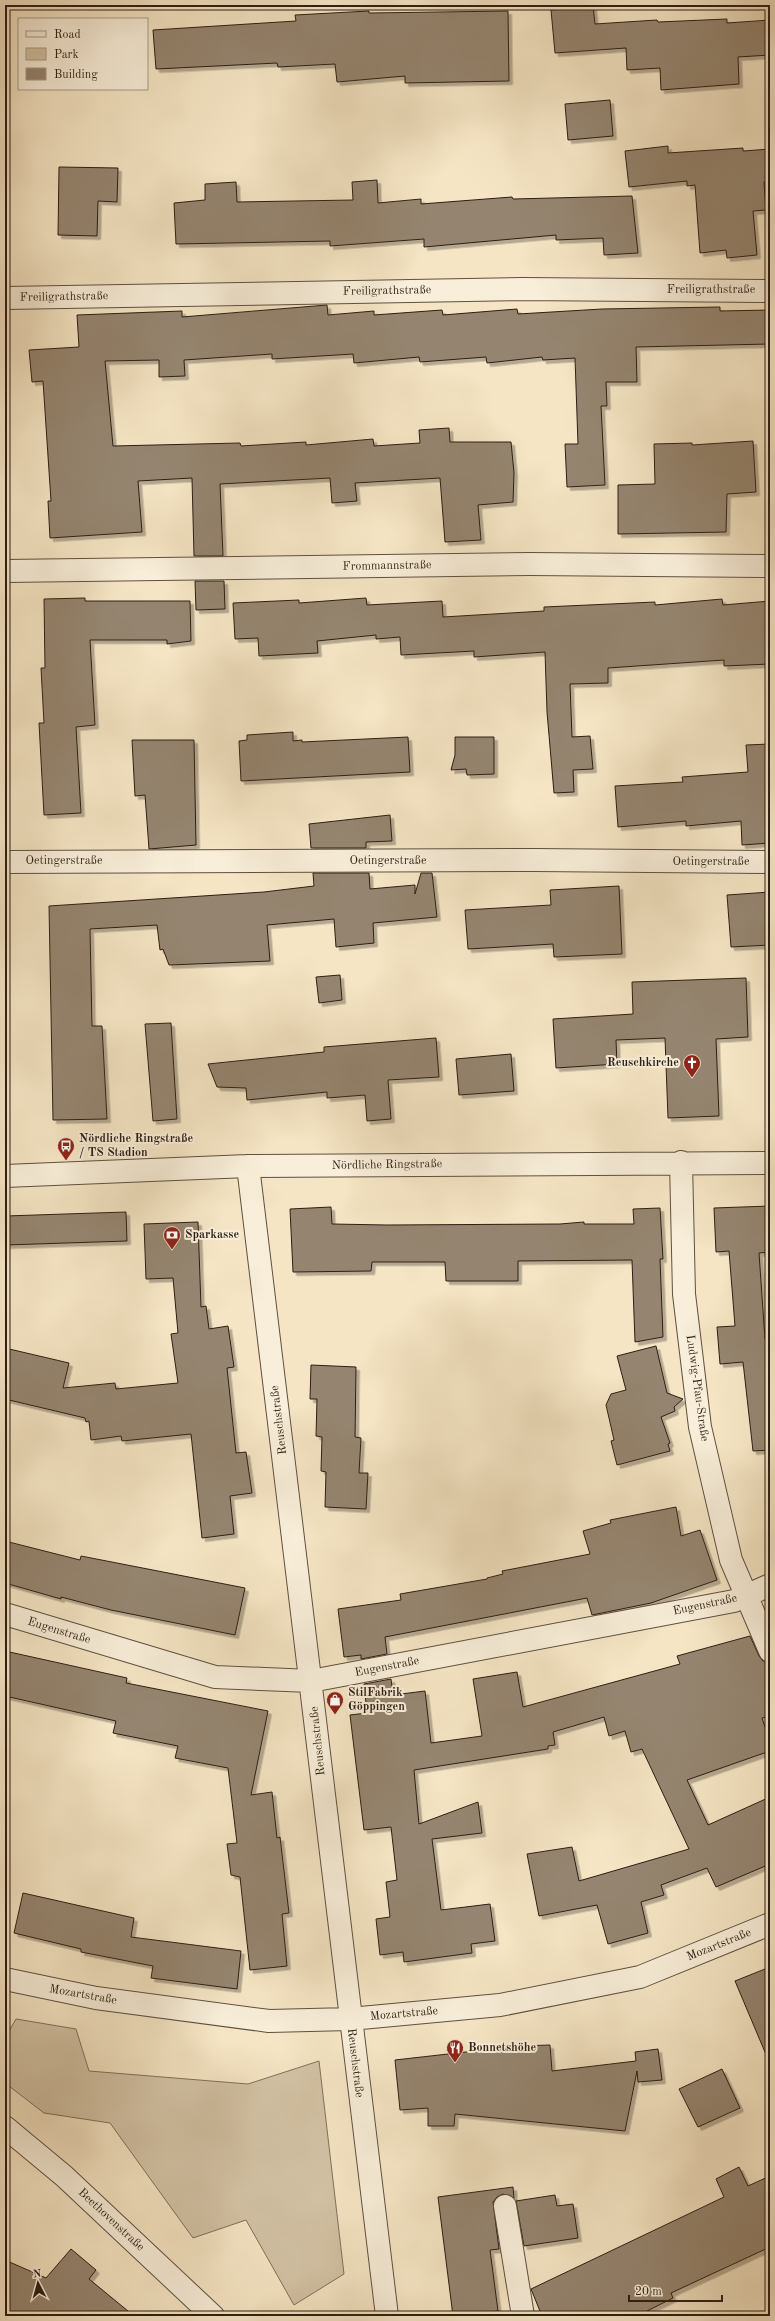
<svg xmlns="http://www.w3.org/2000/svg" width="775" height="2321" font-family="'Old Standard TT',serif">
	<style>
		.green { fill: #d3c3a6; stroke: #80705d }
		.building { fill: #958570; stroke: #2d1e14; filter: url(#shadow) }
		.lines { fill: none; stroke-linecap: round; stroke-linejoin: round }
		.minor-casing { stroke: #5f5040; stroke-width: 24 }
		.minor { stroke: #f8eed9; stroke-width: 22 }
		.labels { text-anchor: middle; dominant-baseline: central; stroke-width: 4; stroke-linejoin: round; paint-order: stroke }
		.street-label { font-size: 12px; fill: #2d1e14; stroke: #f8eed9 }
		.poi-label { font-size: 12px; font-weight: bold; fill: #2d1e14; stroke: #f8eed9; text-anchor: start }
	</style>
	<defs>
		<filter id="shadow"><feDropShadow dx="3.5" dy="3.5" stdDeviation="0" flood-color="#0004"/></filter>
	</defs>
	<rect width="100%" height="100%" fill="#f5e5c4"/>
	<filter id="stains"><feTurbulence type="fractalNoise" baseFrequency=".005" numOctaves="4"/><feColorMatrix values="0 0 0 0 .2 0 0 0 0 .09 0 0 0 0 .02 0 0 0 .5 -.17"/></filter>
	<radialGradient id="worn" r=".72"><stop offset=".6" stop-color="#630" stop-opacity="0"/><stop offset="1" stop-color="#630" stop-opacity=".3"/></radialGradient>
	<!-- green -->
	<path class="green" d="M16,2019L76,2029L89,2071L248,2084L319,2061L344,2274L294,2305L246,2220L193,2238L110,2123L44,2113L5,2083V2038Z"/>
	<!-- building -->
	<path class="building" d="M593,6L595,24L657,20L658,22L727,19V23L770,20V55L738,57L739,84L661,90L660,68L627,70L626,48L555,53L551,10Z
		M369,11V13L508,11L509,81L405,83V76L337,82L335,64L278,67L277,63L156,69L153,30L296,21L295,15Z
		M610,100L613,136L568,140L565,104Z
		M668,146V153L743,148V151L770,149V181L764,182L766,210L753,211L757,255L727,258L726,250L700,253L695,185L687,186V181L629,187L625,151Z
		M59,167L118,168L117,202L98,201L97,236L58,235Z
		M377,180L378,203L421,199V204L512,197L513,199L632,196L638,253L604,255L603,238L556,240V235L424,247V239L330,246V241L176,244L174,203L205,200V184L236,182L237,202L353,200L352,182Z
		M327,305L328,315L374,311V315L442,310L443,315L517,309L518,314L602,309L720,307V311L770,310V344L636,347L637,382H606L607,406H601L605,485L567,487L565,444H578L575,358L543,360L542,357L487,363L486,357L420,362L419,357L354,363L353,354L272,359V354L184,360L185,376L159,377V360L105,361L113,446L240,443L241,446L306,442V445L373,439L374,446L420,443L419,430L449,428L450,442H511L514,473L513,502L478,505L481,540L445,542L440,478L355,483L357,501L332,503L330,478L220,484L223,556H194L192,478L138,481L142,532L50,538L48,501H51L43,381L32,382L29,350L79,347L77,315L182,311V317Z
		M753,441L756,492L727,494L726,532L618,534V485L655,484L654,444L692,443V445Z
		M195,581H224L225,609L196,610Z
		M85,598V601H190L191,641L167,644V640H90L95,725L76,727L81,813L44,815L39,723H44L41,668H45L44,599Z
		M366,598L367,605L442,601L443,617L544,611V607L655,602V605L722,599L723,605L770,601V664L724,666V660L608,668V683L570,684L572,737L590,736L593,769L573,770L574,792L554,793L547,712L545,652L474,657V651L401,655L400,637L376,639V635L317,641L318,653L259,656L258,638L235,639L233,603L299,600V603Z
		M293,732V741L302,740V742L408,737L410,772L241,781L239,741L247,740V735Z
		M455,737H494V774L467,775L466,769L451,770L455,755Z
		M132,740H194L196,845L149,849L145,795L135,796Z
		M770,744V843L742,845L741,821L686,826V821L618,827L615,786L683,782L682,777L748,772L746,745Z
		M390,815L392,841L366,842V848H311L309,824Z
		M313,873H369L370,889L415,885V894L421,873H432L437,917L373,923L374,943L336,947L334,919L267,925L270,961L169,965L163,949L160,950L157,925L90,929L92,1026H102L107,1119L53,1120L49,906L264,892L314,886Z
		M619,886L622,954L554,957L553,944L468,949L465,910L551,905L550,890Z
		M770,892V945L731,947L727,895Z
		M340,975L342,1000L319,1003L316,977Z
		M746,978L748,1037L716,1039L719,1116L668,1118L665,1038L616,1040L617,1064L556,1068L553,1019L633,1014L632,982Z
		M171,1023L177,1119L153,1121L145,1024Z
		M436,1038L439,1077L388,1080L391,1119L367,1121L365,1095L327,1098V1092L247,1100L246,1088L217,1087L208,1064L324,1052V1047Z
		M511,1054L514,1091L459,1095L456,1059Z
		M770,1206V1252L759,1253L765,1339H770V1450L753,1451L743,1362L720,1364L717,1327L735,1326L729,1251L716,1252L714,1208Z
		M331,1207L332,1224L387,1225L560,1224L584,1222V1224H634L633,1209L660,1208L663,1259H660L663,1337L635,1342L632,1260L518,1261V1281H446L445,1262H372L371,1271L293,1272L290,1209Z
		M126,1212L127,1241L5,1245V1216Z
		M198,1222L201,1307L206,1306L209,1329L228,1326L234,1367L227,1368L236,1453L246,1452L252,1493L230,1496L234,1534L202,1538L191,1434L122,1441L121,1436L91,1440L89,1421L86,1422L85,1418L5,1399V1348L69,1363L63,1388L115,1383L116,1389L178,1383L171,1334L178,1333L173,1278L146,1279L144,1224Z
		M656,1346L667,1393L683,1399L674,1407L675,1411L661,1417L670,1443L668,1444L670,1451L617,1465L611,1441L614,1440L606,1405L611,1394L626,1390L617,1356Z
		M311,1365L356,1367L355,1437L361,1438L359,1473H368L366,1509L325,1507L326,1472L321,1471L322,1437L316,1436L317,1399H310Z
		M676,1507L681,1536L700,1530L717,1580L651,1603L592,1615L587,1598L385,1637L387,1654L361,1659V1655L344,1657L338,1609L401,1600L400,1594L487,1579V1578L503,1574L502,1571L590,1554L583,1531L611,1523L610,1520Z
		M5,1541L80,1560L81,1556L245,1588L235,1635L111,1610L61,1597V1599L5,1583Z
		M750,1636L759,1656L763,1661L770,1663V1716L762,1718L770,1742V1751L687,1780L708,1825L770,1797V1864L716,1887L707,1868L661,1885L664,1895L641,1902L648,1933L608,1944L597,1905L539,1916L527,1854L572,1847L579,1881L689,1849L642,1749L631,1752L625,1731L609,1736L604,1717L553,1732L555,1745L548,1746V1749L414,1770L419,1824L478,1802L482,1833L432,1839L441,1910L490,1904L495,1941L471,1944L472,1953L404,1962L403,1952L380,1955L376,1919L390,1917L386,1882L397,1880L391,1827L364,1830L350,1715L367,1713L364,1684L391,1679L393,1695L425,1691L431,1743L482,1736L473,1679L517,1672L523,1707L680,1664L677,1656Z
		M5,1651L127,1678L126,1683L268,1711L251,1795L272,1792L277,1838L280,1837L289,1913L282,1914L287,1966L250,1970L240,1877L231,1875L227,1844L237,1843L228,1768L175,1758L178,1746L113,1733L116,1721L5,1696Z
		M23,1893L134,1918L131,1937L241,1951L237,1989L151,1978L153,1966L81,1952V1949L14,1933Z
		M770,1967V2064L735,1981Z
		M550,2045L552,2071L636,2061L635,2052L658,2049L662,2080L638,2082L637,2071L625,2131L455,2114L454,2126H428V2108L400,2110L395,2060L519,2046Z
		M722,2069L740,2108L698,2127L679,2089Z
		M739,2167L748,2186L770,2176V2247L671,2293L673,2298L637,2316H542L531,2289L724,2197L716,2179Z
		M513,2187L514,2198L503,2194L497,2197L493,2202L499,2249L490,2250L498,2311L453,2316L438,2197Z
		M555,2195L557,2206L573,2204L578,2238L524,2246L516,2201Z
		M71,2249L96,2270L89,2279L134,2316H5V2260L46,2278Z"/>
	<g class="lines">
		<!-- minor casing -->
		<g class="minor-casing">
			<path id="minor" d="M5,298L522,289L770,291
				M5,571L529,564L770,566
				M5,862L535,860L770,862
				M681,1162L684,1294L700,1427L731,1560L770,1651
				M248,1166L387,2316
				M5,1176L248,1166L770,1163
				M5,1614L215,1677L311,1681L734,1601L770,1585
				M5,1979L96,1998L269,2021L350,2019L500,2005L640,1977L770,1924
				M5,2127L64,2176L213,2316
				M505,2206L523,2316"/>
		</g>
		<!-- minor -->
		<use href="#minor" class="minor"/>
	</g>
	<!-- icons -->
	<defs>
		<g id="church-pin" transform="scale(0.9)"><path d="M0 17L-7.5 6A9.5 9.5 0 1 1 7.5 6Z" fill="#8f2418" stroke="#f8eed9"/><path d="M-1.2-6h2.4v3.5h3.3v2.4h-3.3V6h-2.4V-.1h-3.3v-2.4h3.3Z" fill="#fff"/></g>
		<g id="bus-pin" transform="scale(0.9)"><path d="M0 17L-7.5 6A9.5 9.5 0 1 1 7.5 6Z" fill="#8f2418" stroke="#f8eed9"/><path d="M-5-6H5V4H4V6H2V4H-2V6H-4V4H-5ZM-3.5-4V0h7V-4ZM-3.5 1.2v1.5H-2V1.2ZM2 1.2v1.5H3.5V1.2Z" fill="#fff"/></g>
		<g id="bank-pin" transform="scale(0.9)"><path d="M0 17L-7.5 6A9.5 9.5 0 1 1 7.5 6Z" fill="#8f2418" stroke="#f8eed9"/><path d="M-6-4H6V4H-6ZM0-2.3a2.3 2.3 0 1 0 0 4.6a2.3 2.3 0 1 0 0-4.6Z" fill="#fff"/></g>
		<g id="shop-pin" transform="scale(0.9)"><path d="M0 17L-7.5 6A9.5 9.5 0 1 1 7.5 6Z" fill="#8f2418" stroke="#f8eed9"/><path d="M-5-2.5h2.3a2.7 3.5 0 0 1 5.4 0H5L5.5 6h-11ZM-1.5-2.5h3a1.5 2.3 0 0 0-3 0Z" fill="#fff"/></g>
		<g id="restaurant-pin" transform="scale(0.9)"><path d="M0 17L-7.5 6A9.5 9.5 0 1 1 7.5 6Z" fill="#8f2418" stroke="#f8eed9"/><path d="M-5-6h1v4h1v-4h1v4h1v-4h1v5L-1.5 .5V6h-2V.5L-5-1ZM5-6V6H3V1.5H1.5Q1.5-4 5-6Z" fill="#fff"/></g>
	</defs>
	<g fill-rule="evenodd">
		<use href="#church-pin" x="692" y="1063"/>
		<use href="#bus-pin" x="66" y="1146"/>
		<use href="#bank-pin" x="172" y="1235"/>
		<use href="#shop-pin" x="335" y="1700"/>
		<use href="#restaurant-pin" x="455" y="2048"/>
	</g>
	<g class="labels">
		<!-- street labels -->
		<g class="street-label">
			<text x="711" y="290">Freiligrathstraße</text>
			<text transform="translate(387 291) rotate(-1)">Freiligrathstraße</text>
			<text transform="translate(64 297) rotate(-1)">Freiligrathstraße</text>
			<text transform="translate(387 566) rotate(-1)">Frommannstraße</text>
			<text x="64" y="861">Oetingerstraße</text>
			<text x="388" y="861">Oetingerstraße</text>
			<text x="711" y="862">Oetingerstraße</text>
			<text transform="translate(387 1165) rotate(-1)">Nördliche Ringstraße</text>
			<text transform="translate(697 1388) rotate(82)">Ludwig-Pfau-Straße</text>
			<text transform="translate(279 1420) rotate(-97)">Reuschstraße</text>
			<text transform="translate(705 1605) rotate(-12)">Eugenstraße</text>
			<text transform="translate(59 1631) rotate(17)">Eugenstraße</text>
			<text transform="translate(387 1667) rotate(-11)">Eugenstraße</text>
			<text transform="translate(318 1741) rotate(-96)">Reuschstraße</text>
			<text transform="translate(719 1945) rotate(-22)">Mozartstraße</text>
			<text transform="translate(83 1995) rotate(10)">Mozartstraße</text>
			<text transform="translate(404 2014) rotate(-5)">Mozartstraße</text>
			<text transform="translate(355 2063) rotate(83)">Reuschstraße</text>
			<text transform="translate(111 2220) rotate(43)">Beethovenstraße</text>
		</g>
		<!-- poi labels -->
		<g class="poi-label">
			<text x="679" y="1063" text-anchor="end">Reuschkirche</text>
			<text x="79" y="1139">Nördliche Ringstraße<tspan x="79" dy="14">/ TS Stadion</tspan></text>
			<text x="185" y="1235">Sparkasse</text>
			<text x="348" y="1693">StilFabrik<tspan x="348" dy="14">Göppingen</tspan></text>
			<text x="468" y="2048">Bonnetshöhe</text>
		</g>
	</g>
	<!-- margin -->
	<rect width="775" height="2321" fill="none" stroke="#f5e5c4" stroke-width="20"/>
	<rect x="6" y="6" width="763" height="2309" fill="none" stroke="#2d1e14" stroke-width="2"/>
	<rect x="10" y="10" width="755" height="2301" fill="none" stroke="#2d1e14"/>
	<!-- legend -->
	<rect x="18" y="18" width="130" height="72" fill="#f8eed9" stroke="#a79b8a"/>
	<rect x="26" y="31" width="20" height="6" fill="#f8eed9" stroke="#a79b8a"/>
	<text x="54" y="38" font-size="12" fill="#2d1e14">Road</text>
	<rect x="26" y="48" width="20" height="12" fill="#d3c3a6" stroke="#a79b8a"/>
	<text x="54" y="58" font-size="12" fill="#2d1e14">Park</text>
	<rect x="26" y="68" width="20" height="12" fill="#958570" stroke="#a79b8a"/>
	<text x="54" y="78" font-size="12" fill="#2d1e14">Building</text>
	<!-- north arrow -->
	<g transform="translate(38 2283) rotate(354)" stroke="#f8eed9" stroke-width="3" paint-order="stroke">
	<path d="M0-3L7 15L0 10L-7 15Z" fill="#2d1e14"/>
	<text y="-6" font-size="11" font-weight="bold" text-anchor="middle" fill="#2d1e14">N</text>
	</g>
	<!-- scale -->
	<path d="M629 2295v6h93v-6" fill="none" stroke="#2d1e14" stroke-width="2"/>
	<text x="635" y="2295" font-size="12" fill="#2d1e14" stroke="#f8eed9" stroke-width="3" paint-order="stroke">20 m</text>
	<rect width="100%" height="100%" filter="url(#stains)"/>
	<rect width="100%" height="100%" fill="url(#worn)"/>
</svg>
